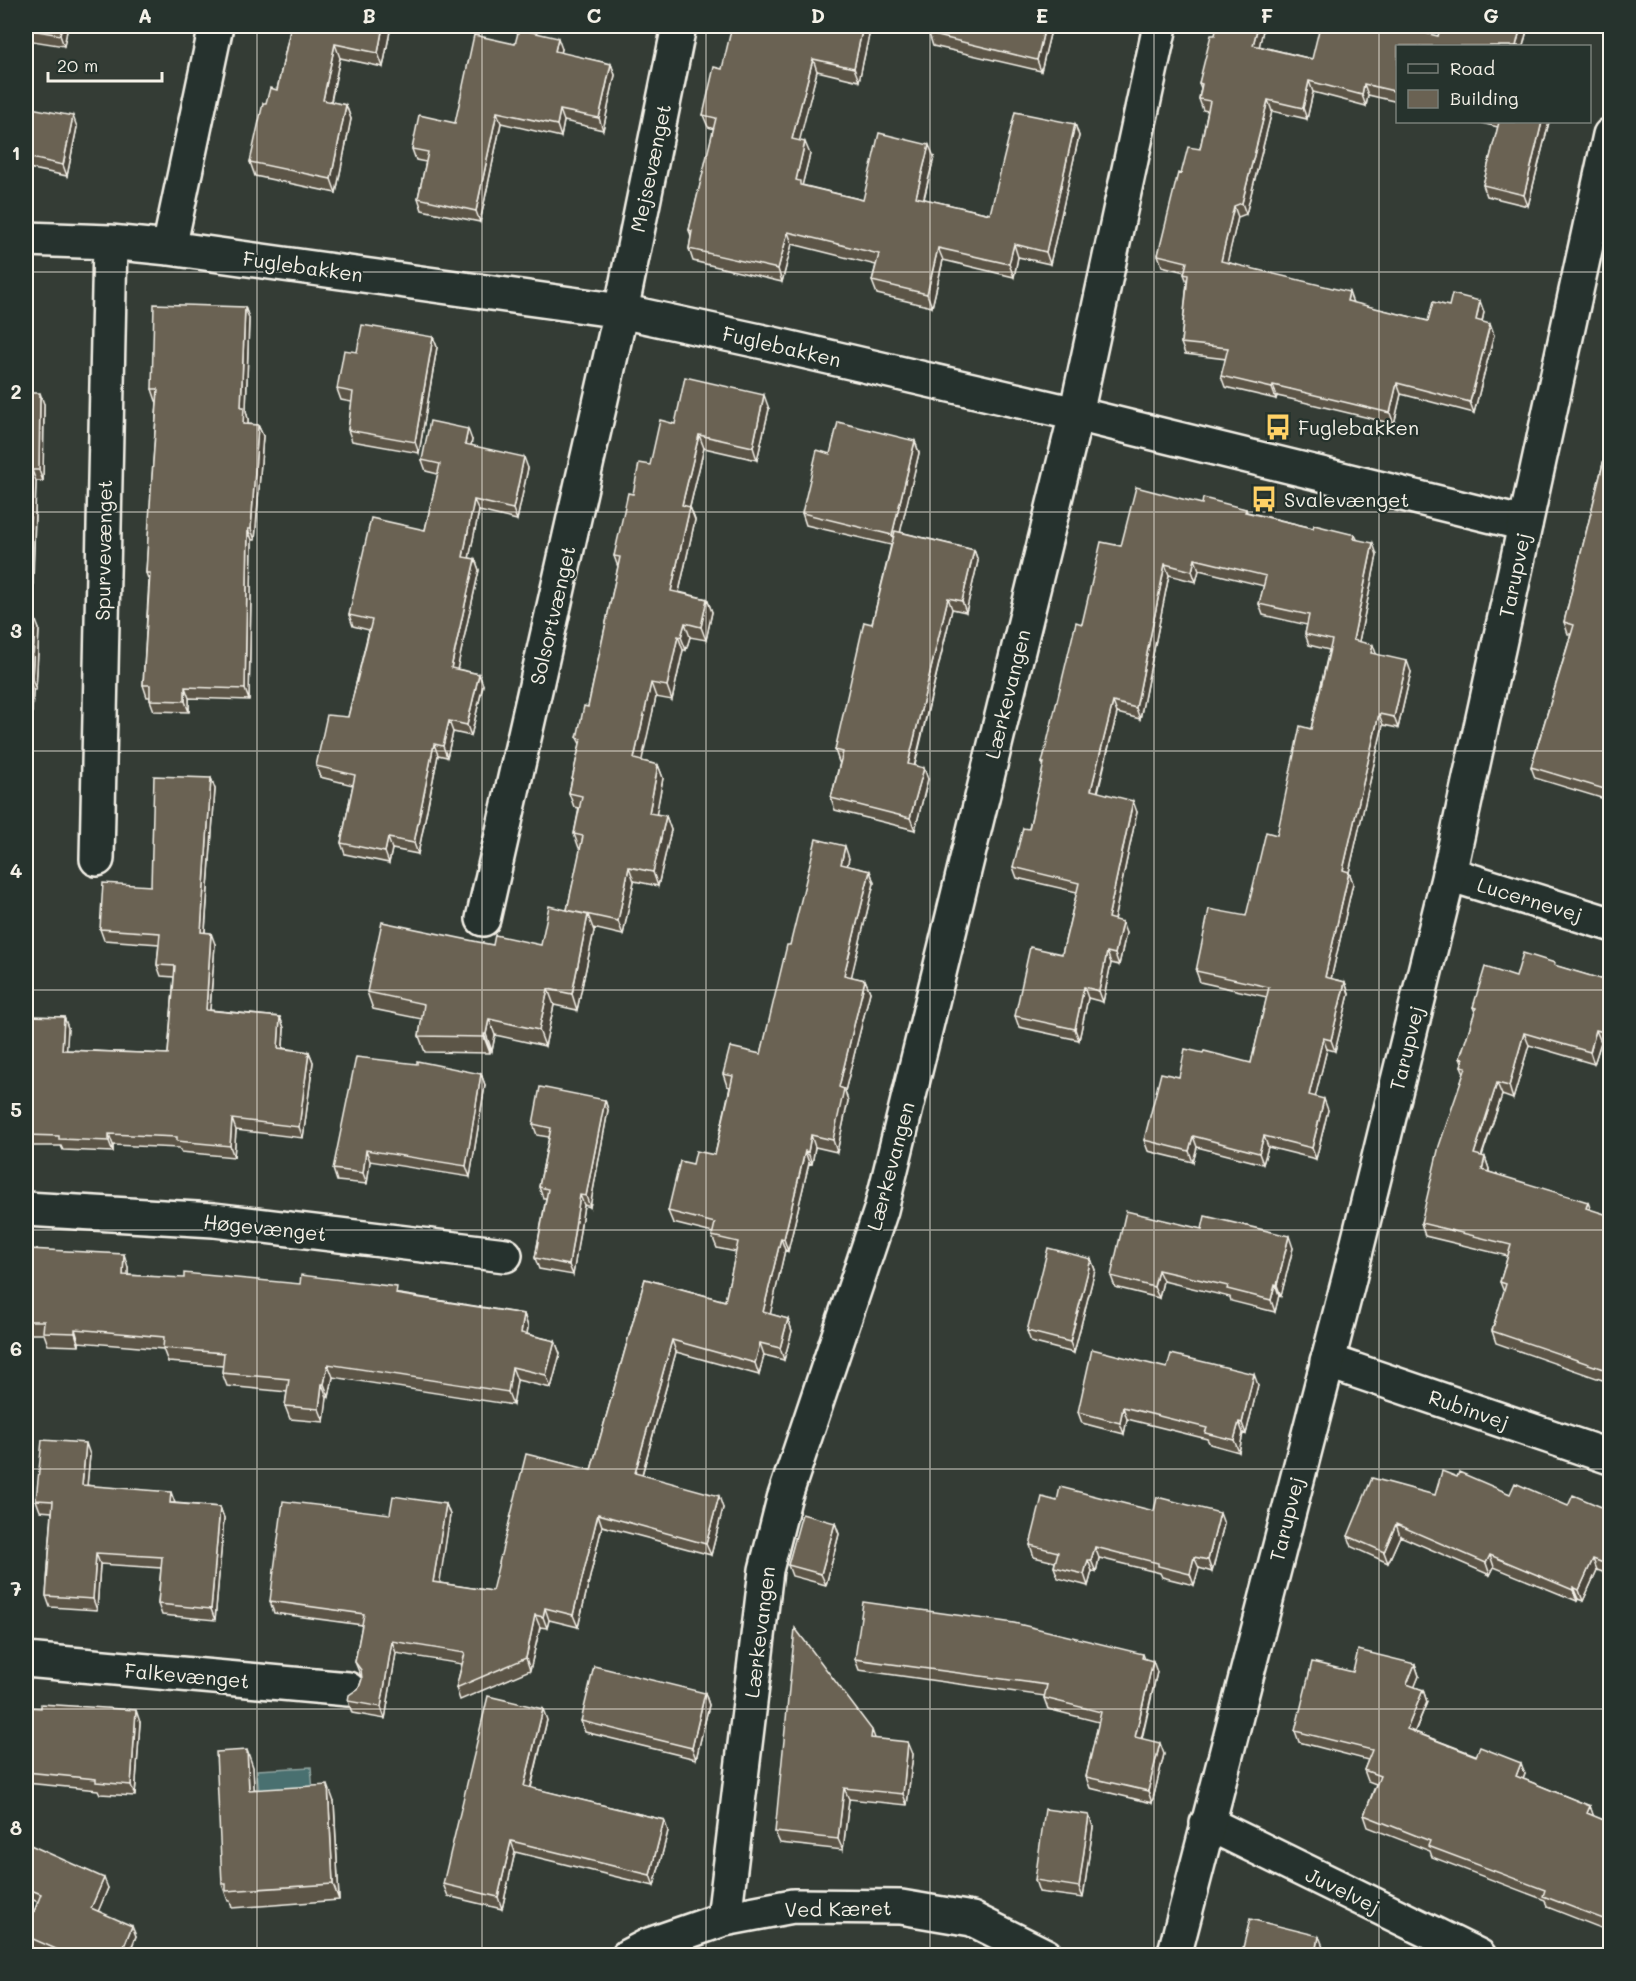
<svg xmlns="http://www.w3.org/2000/svg" width="1636" height="1981" font-family="Mali,sans-serif">
	<style>
		.water { fill: #4a6f6f; stroke: #8ea39f; stroke-width: 1.5 }
		.lines { fill: none; stroke-linecap: round; stroke-linejoin: round }
		.street-casing { stroke: #f4f1e8; stroke-width: 38 }
		.secondary-casing { stroke: #f4f1e8; stroke-width: 38 }
		.street { stroke: #26332d; stroke-width: 33 }
		.secondary { stroke: #26332d; stroke-width: 33 }
		.wall { fill: #5b5447; stroke: #f4f1e8; stroke-width: 1.5 }
		.shaded-wall { fill: #4a453a; stroke: #f4f1e8; stroke-width: 1.5 }
		.building { fill: #6a6253; stroke: #f4f1e8; stroke-width: 1.5 }
		.grid { fill: none; stroke: #f4f1e8; stroke-width: 1.5; stroke-opacity: 0.55 }
		.labels { text-anchor: middle; dominant-baseline: central; stroke-width: 4.5; stroke-linejoin: round; paint-order: stroke }
		.street-label { font-size: 20px; fill: #f4f1e8; stroke: #26332d }
		.poi-label { font-size: 20px; fill: #f4f1e8; stroke: #26332d; text-anchor: start }
		.neatline { fill: none; stroke: #f4f1e8; stroke-width: 2 }
		.grid-label { font-size: 20px; text-anchor: middle; font-weight: bold; fill: #f4f1e8 }
	</style>
	<rect width="100%" height="100%" fill="#343c35"/>
	<filter id="ink" filterUnits="userSpaceOnUse"><feTurbulence type="fractalNoise" baseFrequency=".0167" numOctaves="2"/><feDisplacementMap in="SourceGraphic" scale="12" xChannelSelector="R" yChannelSelector="G"/><feConvolveMatrix kernelMatrix="1 2 1 2 8 2 1 2 1" color-interpolation-filters="sRGB"/></filter>
	<g filter="url(#ink)">
		<!-- water -->
		<path class="water" d="M311,1767L313,1791L259,1795L257,1770Z"/>
		<g class="lines">
			<!-- street casing -->
			<g class="street-casing">
				<path id="street" d="M26,239L110,242L169,248L621,311L764,342L1076,414L1525,524
					M169,248L216,26
					M97,859L110,242
					M1449,874L1610,924
					M483,919L621,311L679,26
					M26,1209L214,1220L505,1255
					M1327,1361L1610,1457
					M26,1660L348,1689
					M1207,1823L1479,1956
					M724,1919L766,1570L784,1499L881,1210L1076,414L1160,26
					M628,1956L649,1945L724,1919L793,1906L901,1907L972,1919L1046,1956"/>
			</g>
			<!-- secondary casing -->
			<g class="secondary-casing">
				<path id="secondary" d="M1174,1956L1349,1279L1449,874L1610,135"/>
			</g>
			<!-- street -->
			<use href="#street" class="street"/>
			<!-- secondary -->
			<use href="#secondary" class="secondary"/>
		</g>
		<!-- wall -->
		<path class="wall" d="M26,26H68L64,46L27,40L26,49Z
			M291,26H388L390,31L383,67L340,58L331,102L346,105L351,119L336,193L255,176L250,162L266,103L277,90Z
			M871,26L859,81L817,71L799,140L810,154L802,185L863,200L934,157L924,199L990,214L1075,124L1079,136L1050,264L1018,257L1014,277L943,260L932,307L877,294L872,281L876,265L792,244L782,282L693,261L689,249L691,237L689,230L714,129L708,127L703,115L722,69Z
			M931,26H1052L1041,71L933,46L929,34Z
			M1264,26L1259,46L1312,59L1438,36L1528,26L1523,46H1398V102L1368,95L1366,106L1313,92L1307,119L1272,111L1246,214L1238,217L1227,262L1353,303L1428,321L1449,306L1484,312L1482,322L1494,335L1474,413L1401,394L1394,424L1295,400L1277,396L1276,399L1225,387L1221,376L1226,359L1185,354L1181,343L1187,282L1184,274L1185,272L1162,266L1158,255L1181,174L1200,149L1208,111L1203,110L1199,99L1201,88L1199,83L1215,35Z
			M515,44L562,49L561,53L611,64L615,75L603,130L564,121L561,137L501,123L480,222L422,210L418,198L426,162L416,160L412,149L455,123Z
			M26,107L77,127L67,176L28,168L26,177Z
			M1477,122H1549L1528,206L1487,196L1483,185L1498,127Z
			M245,307L249,318L246,411L248,419V424L258,425L263,436L255,540H252L249,700L189,698V712L154,711L150,700V697H147L143,685L149,581L146,573L157,401H156L152,389Z
			M433,337L437,347L419,453L352,441L348,430L352,402L341,400L337,389L357,352Z
			M26,393L44,404L43,481H36L32,617L39,629L36,690H33L31,736H26Z
			M769,409L757,460L704,448L690,507L695,520L679,592L707,599L712,612L706,640L690,637L686,650H683L672,700L656,697L641,761L658,765L663,778L656,814L666,816L671,830L658,886L634,881L623,935L593,928L594,931L577,1010L554,1005L545,1046L495,1035L492,1051L490,1050V1053L425,1052L419,1036L422,1019L373,1009L367,992L493,945H541L567,910L581,848H579L574,834L579,808L574,807L569,793L580,744L577,738L588,707L618,567L614,556L633,494L675,424Z
			M1611,431V801L1535,778L1531,767L1571,634H1568L1564,622Z
			M472,440L471,445L528,468L517,520L479,511L469,558L475,559L479,570L457,669L479,674L483,685L471,736L453,732L447,757L438,755L418,854L392,849L389,863L345,854L341,843L353,785L320,777L316,766L348,717L369,630L353,626L349,615L425,530L438,474L426,471L422,460Z
			M915,441L919,453L900,532L974,550L978,561L966,612L952,609L915,765L928,779L915,830L835,810L831,798L840,762H839L835,750L872,624L891,545L806,525L802,513L830,454Z
			M1202,504L1246,509L1247,512L1313,528L1355,535L1357,539L1377,555L1359,641L1376,654L1411,672L1398,728L1383,725L1349,872L1353,883L1331,979L1345,982L1349,994L1335,1051L1327,1049L1315,1097L1328,1110L1316,1159L1268,1147L1263,1164L1197,1147L1193,1162L1148,1151L1144,1140L1179,1077L1251,1063L1267,997L1200,982L1196,971L1246,916L1277,835L1311,729L1329,650L1309,645L1305,634L1307,625L1263,615L1259,604L1264,586L1199,570L1196,582L1169,575L1140,719L1117,713L1098,792L1137,812L1114,920L1126,933L1119,965L1111,963L1103,1002L1088,998L1079,1040L1019,1027L1015,1016L1062,954L1077,892L1017,878L1013,867L1029,829L1044,766L1042,763L1082,624L1121,546Z
			M211,778L215,789L205,932L215,944L210,1010L280,1017L284,1028L283,1048L309,1052L313,1062L303,1138L236,1130L234,1157L181,1152L179,1148L113,1145V1152L63,1150L61,1146H26V1016L64,1017L68,1028L66,1050L168,1054L174,977L161,976L157,965L159,944L104,940L100,929L151,886Z
			M849,858L847,866L870,871L874,883L851,977L865,980L870,992L845,1091L848,1101L837,1152L815,1147L812,1164L809,1163L788,1251L785,1250L770,1314L788,1319L792,1331L784,1360L764,1355L759,1375L676,1352L642,1475L723,1508L711,1555L602,1526L578,1627L549,1620L547,1628L540,1627L530,1670L460,1700L456,1688L462,1664L396,1653L385,1719L352,1713L348,1701L359,1688L362,1679L355,1662L362,1625L274,1613L270,1601L390,1514L446,1504L450,1515L439,1583L492,1591L591,1470L645,1279L725,1301L736,1252L717,1248L712,1236L713,1233L673,1223L668,1211L693,1164L715,1155L730,1087L727,1086L723,1074L761,1054L790,945Z
			M1556,966L1611,982V1045L1601,1042L1594,1064L1529,1045L1513,1099L1502,1095L1482,1156L1485,1157L1489,1169V1172L1590,1210L1611,1216V1383L1496,1343L1492,1331L1504,1292L1500,1282L1508,1256L1425,1236L1421,1223L1464,1073L1461,1066L1462,1063L1460,1058L1475,1012L1473,1007Z
			M481,1074L485,1085L470,1177L370,1161L367,1184L337,1181L333,1169Z
			M605,1100L608,1110L590,1207L584,1205L573,1275L539,1269L535,1258L546,1198H543L539,1187L549,1137L537,1135L533,1124Z
			M1202,1229L1293,1248L1281,1296L1279,1295L1275,1312L1231,1301L1230,1297L1163,1281L1159,1298L1115,1287L1111,1276Z
			M26,1247L29,1249L128,1267V1275L400,1294L524,1314L528,1327L527,1334L555,1341L560,1354L551,1388L517,1380L513,1405L333,1377L329,1397H327L324,1422L290,1419L285,1406L287,1392L227,1386L222,1373L223,1366L168,1362L163,1349L79,1342V1346L48,1345L44,1334H26Z
			M1091,1259L1095,1270L1074,1353L1031,1342L1027,1331Z
			M1167,1368L1258,1385L1246,1434L1243,1433L1239,1452L1210,1444L1207,1439L1127,1419L1124,1434L1082,1423L1078,1412Z
			M90,1455L87,1485L175,1503L220,1507L224,1518L215,1620L162,1615L158,1604L161,1568L100,1564L97,1610L50,1607L46,1596L52,1512L40,1511L36,1500Z
			M1457,1477L1510,1494L1568,1506L1611,1511V1575L1597,1570L1583,1601L1578,1599L1577,1601L1494,1567L1490,1575L1400,1536L1388,1563L1352,1547L1348,1536L1435,1495Z
			M1057,1501L1154,1511L1224,1524L1212,1572L1199,1568L1194,1585L1162,1577L1160,1573L1099,1558L1096,1572L1092,1571L1088,1586L1058,1578L1054,1567L1055,1562L1034,1557L1030,1545Z
			M835,1523L839,1534L826,1585L792,1576L788,1565Z
			M1143,1654L1145,1659L1157,1672L1142,1739L1164,1754L1152,1803L1090,1788L1086,1777L1099,1722L1048,1709L1044,1698L1045,1696L859,1670L855,1659Z
			M1415,1664L1419,1676L1414,1687L1423,1690L1427,1702L1415,1732L1525,1774L1523,1779L1590,1806L1593,1816L1611,1823V1932L1547,1907L1545,1900L1432,1857L1430,1851L1368,1827L1364,1815L1376,1784L1368,1781L1364,1770L1368,1760L1299,1742L1295,1731L1353,1672Z
			M705,1693L709,1705L696,1759L585,1732L581,1721Z
			M26,1707L140,1722L135,1796L100,1794L98,1790L26,1783Z
			M547,1720L531,1788L664,1820L668,1831L654,1886L515,1852L502,1909L448,1896L443,1884Z
			M875,1739L913,1754L907,1805L849,1799L843,1850L780,1843L775,1832Z
			M253,1767L254,1789L334,1802L339,1900L232,1908L230,1901H228L222,1884Z
			M1093,1827L1083,1898L1039,1892L1035,1880Z
			M26,1843L108,1888L98,1911L136,1936L128,1956H51L28,1946L26,1939V1932L38,1902L26,1897Z"/>
		<!-- shaded-wall -->
		<path class="shaded-wall" d="M62,26H68L64,46L60,35Z
			M383,26H388L390,31L383,67L378,53Z
			M863,26H871L859,81L854,68Z
			M1045,26H1052L1041,71L1037,60Z
			M1258,26H1264L1257,56L1253,45Z
			M1521,26H1528L1523,46H1516Z
			M558,38L562,49L559,63L555,51Z
			M335,44L340,58L328,114L323,100Z
			M813,59L817,71L797,151L792,139Z
			M611,64L615,75L603,130L599,118Z
			M1309,81L1313,92L1307,119L1303,108Z
			M1364,84L1368,95L1366,106L1362,95Z
			M1268,100L1272,111L1246,214L1242,203Z
			M346,105L351,119L336,193L331,179Z
			M560,110L564,121L561,137L557,125Z
			M497,112L501,123L480,222L476,211Z
			M73,116L77,127L67,176L63,165Z
			M1542,122H1549L1528,206L1524,195Z
			M1075,124L1079,136L1050,264L1046,252Z
			M805,142L810,154L802,186L805,193L796,180Z
			M929,145L934,157L921,209L916,197Z
			M26,161L28,168L26,177Z
			M1234,206L1238,217L1225,272L1221,261Z
			M788,232L792,244L782,282L778,269Z
			M1014,244L1018,257L1014,277L1009,264Z
			M938,248L943,260L932,307L927,294Z
			M1349,292L1353,303L1347,301Z
			M1480,301L1484,312L1480,331L1476,320Z
			M245,307L249,318L246,411L248,419V435L243,424L241,407Z
			M1490,324L1494,335L1474,413L1470,402Z
			M433,337L437,347L419,453L415,442Z
			M1397,383L1401,394L1394,424L1390,413Z
			M1273,385L1277,396L1276,399L1272,388Z
			M40,393L44,404L43,481L39,470Z
			M764,395L769,409L757,460L753,447Z
			M258,425L263,436L255,540L251,529Z
			M468,429L472,440L469,455L465,444Z
			M699,435L704,448L687,519L682,505Z
			M915,441L919,453L897,546L892,535Z
			M524,457L528,468L517,520L513,509Z
			M32,470L36,481L31,628L27,617Z
			M474,500L479,511L467,568L463,557Z
			M690,507L695,520L676,605L671,591Z
			M248,529L252,540L249,700L245,689Z
			M1373,543L1377,555L1357,651L1353,640Z
			M974,550L978,561L966,612L962,601Z
			M475,559L479,570L455,679L451,668Z
			M1195,559L1199,570L1196,582L1192,571Z
			M1165,564L1169,575L1140,719L1136,708Z
			M948,598L952,609L912,775L908,764Z
			M707,599L712,612L706,640L701,627Z
			M35,618L39,629L36,690L32,679Z
			M685,623L690,637L686,650L681,637Z
			M678,636L683,650L672,700L667,686Z
			M1373,645L1377,656L1371,653Z
			M1407,661L1411,672L1398,728L1394,717Z
			M479,674L483,685L471,736L467,725Z
			M29,679L33,690L31,736L27,725Z
			M651,683L656,697L639,773L634,759Z
			M185,687L189,698V712L185,701Z
			M1113,702L1117,713L1095,801L1091,790Z
			M1379,714L1383,725L1347,881L1343,870Z
			M449,721L453,732L447,757L443,746Z
			M434,744L438,755L418,854L414,843Z
			M658,765L663,778L654,827L649,813Z
			M924,768L928,779L915,830L910,818Z
			M211,778L215,789L204,943L201,932Z
			M1133,801L1137,812L1112,929L1108,918Z
			M666,816L671,830L658,886L653,872Z
			M388,838L392,849L389,863L385,852Z
			M845,846L849,858L845,876L841,864Z
			M629,867L634,881L623,935L618,921Z
			M870,871L874,883L849,987L844,975Z
			M1349,872L1353,883L1329,988L1325,977Z
			M588,915L594,931L577,1010L572,994Z
			M1122,922L1126,933L1119,965L1115,954Z
			M211,933L215,944L209,1021L206,1010Z
			M1107,952L1111,963L1103,1002L1099,991Z
			M865,980L870,992L845,1091L848,1101L837,1152L833,1140L839,1087Z
			M1345,982L1349,994L1335,1051L1331,1040Z
			M1084,987L1088,998L1079,1040L1075,1029Z
			M548,989L554,1005L545,1046L539,1030Z
			M64,1017L68,1028L66,1060L62,1050Z
			M280,1017L284,1028L282,1059L278,1048Z
			M489,1019L495,1035L492,1051L486,1034Z
			M1596,1030L1601,1042L1594,1064L1590,1052Z
			M1524,1033L1529,1045L1513,1099L1509,1086Z
			M484,1034L490,1050V1053L484,1037Z
			M1323,1038L1327,1049L1313,1106L1309,1095Z
			M309,1052L313,1062L303,1138L299,1127Z
			M481,1074L485,1085L470,1177L466,1166Z
			M1497,1083L1502,1095L1478,1166L1474,1154Z
			M1324,1099L1328,1110L1316,1159L1312,1148Z
			M605,1100L608,1110L590,1207L586,1196Z
			M232,1119L236,1130L234,1157L230,1146Z
			M109,1134L113,1145V1152L109,1141Z
			M811,1135L815,1147L812,1164L808,1152Z
			M1193,1136L1197,1147L1193,1162L1189,1151Z
			M1264,1136L1268,1147L1263,1164L1259,1153Z
			M366,1150L370,1161L367,1184L363,1173Z
			M805,1151L809,1163L788,1251L784,1239Z
			M1485,1157L1489,1169L1486,1182L1482,1170Z
			M580,1195L584,1205L573,1275L569,1265Z
			M1588,1202L1592,1214L1586,1208Z
			M1289,1236L1293,1248L1281,1296L1277,1285Z
			M781,1238L785,1250L768,1324L763,1312Z
			M124,1254L128,1267V1288L123,1275Z
			M1091,1259L1095,1270L1074,1353L1070,1342Z
			M1158,1270L1163,1281L1159,1298L1154,1287Z
			M1275,1284L1279,1295L1275,1312L1271,1300Z
			M524,1314L528,1327L525,1346L521,1333Z
			M788,1319L792,1331L784,1360L780,1348Z
			M75,1329L79,1342V1346L75,1333Z
			M672,1340L676,1352L639,1485L635,1473Z
			M555,1341L560,1354L551,1388L546,1375Z
			M760,1343L764,1355L759,1375L755,1363Z
			M328,1364L333,1377L329,1397L324,1384Z
			M512,1367L517,1380L513,1405L508,1392Z
			M1254,1374L1258,1385L1246,1434L1242,1423Z
			M322,1384L327,1397L324,1422L319,1409Z
			M1123,1407L1127,1419L1124,1434L1120,1423Z
			M1239,1422L1243,1433L1239,1452L1234,1440Z
			M86,1443L90,1455L86,1496L82,1485Z
			M171,1492L175,1503H170Z
			M719,1496L723,1508L711,1555L706,1544Z
			M446,1504L450,1515L438,1594L433,1582Z
			M220,1507L224,1518L215,1620L211,1609Z
			M1220,1513L1224,1524L1212,1572L1208,1560Z
			M598,1514L602,1526L578,1627L573,1615Z
			M835,1523L839,1534L826,1585L821,1574Z
			M1396,1524L1400,1536L1388,1563L1384,1552Z
			M1095,1547L1099,1558L1096,1572L1091,1560Z
			M96,1553L100,1564L97,1610L93,1599Z
			M1490,1555L1494,1567L1490,1575L1486,1563Z
			M1194,1557L1199,1568L1194,1585L1190,1574Z
			M1593,1559L1597,1570L1583,1601L1579,1590Z
			M1088,1560L1092,1571L1088,1586L1084,1574Z
			M1573,1587L1578,1599L1577,1601L1573,1590Z
			M545,1608L549,1620L547,1628L543,1617Z
			M535,1615L540,1627L530,1670L526,1658Z
			M392,1641L396,1653L385,1719L381,1707Z
			M1153,1661L1157,1672L1139,1748L1135,1737Z
			M1415,1664L1419,1676L1411,1696L1407,1684Z
			M1423,1690L1427,1702L1411,1740L1407,1729Z
			M705,1693L709,1705L696,1759L692,1748Z
			M543,1709L547,1720L528,1798L524,1786Z
			M136,1710L140,1722L135,1796L131,1785Z
			M872,1730L876,1741L871,1738Z
			M908,1742L913,1754L907,1805L903,1794Z
			M1160,1743L1164,1754L1152,1803L1148,1791Z
			M247,1750L253,1767L255,1806L249,1790Z
			M1521,1763L1525,1774L1520,1787L1516,1776Z
			M328,1785L334,1802L339,1900L333,1884Z
			M844,1788L849,1799L843,1850L838,1839Z
			M1590,1806L1594,1817L1587,1813Z
			M1089,1815L1093,1827L1083,1898L1079,1887Z
			M664,1820L668,1831L654,1886L650,1875Z
			M511,1841L515,1852L502,1909L498,1897Z
			M104,1878L108,1888L95,1919L91,1908Z
			M132,1926L136,1936L128,1956H120Z
			M1319,1936L1325,1952L1317,1948Z"/>
		<!-- building -->
		<path class="building" d="M26,26H62L60,35L26,29Z
			M291,26H383L378,53L335,44L323,100L346,105L331,179L250,162L263,103H266L270,88L277,90Z
			M732,26H863L854,68L813,59L792,139L805,142L796,180L800,181V185L863,200L879,133L929,145L916,197L990,214L1015,112L1075,124L1046,252L1014,244L1009,264L938,248L927,294L872,281L879,254L788,232L778,269L689,249L692,231L689,230L716,118L703,115L714,67L722,69Z
			M931,26H1045L1037,60L929,34Z
			M1217,26H1258L1253,45L1312,59L1320,26H1382L1391,28V26H1396L1438,36L1441,26H1521L1516,46H1398V92L1364,84L1362,95L1309,81L1303,108L1268,100L1242,203L1234,206L1221,261L1349,292L1347,301L1428,321L1433,302L1449,306L1452,294L1480,301L1476,320L1490,324L1470,402L1397,383L1390,413L1290,389L1273,385L1272,388L1221,376L1228,348L1181,343L1188,275L1184,274L1187,262L1158,255L1178,173L1181,174L1188,147L1200,149L1210,101L1199,99L1202,84L1199,83L1211,35H1215Z
			M519,29L558,38L555,51L611,64L599,118L560,110L557,125L497,112L476,211L418,198L428,152L412,149L419,115L455,123L474,35L515,44Z
			M26,107L73,116L63,165L26,157Z
			M1499,122H1542L1524,195L1483,185Z
			M154,304L245,307L241,407H244L243,424L258,425L251,529H248L245,689L185,687V701L150,700V685H143L150,573H146L149,520L158,389H152Z
			M362,325L433,337L415,442L348,430L353,392L337,389L344,350L357,352Z
			M685,377L764,395L753,447L699,435L682,505L690,507L671,591L707,599L701,627L685,623L681,637L678,636L667,686L651,683L634,759L658,765L649,813L666,816L653,872L629,867L618,921L567,910L583,836L574,834L582,796L569,793L581,739L577,738L584,706L588,707L620,557L614,556L628,493L633,494L639,463L650,465L660,420L675,424Z
			M26,393H40L39,470H32L27,617L35,618L32,679H29L27,725H26Z
			M430,421L468,429L465,444L524,457L513,509L474,500L463,557L475,559L451,668L479,674L467,725L449,721L443,746L434,744L414,843L388,838L385,852L341,843L355,775L316,766L327,715L348,717L372,620L349,615L371,518L425,530L440,464L422,460Z
			M838,422L915,441L892,535L802,513L817,450L830,454Z
			M1611,431V791L1531,767L1574,625L1564,622Z
			M1136,487L1202,504L1203,498L1246,509L1245,512L1313,528L1314,525L1355,535L1354,539L1373,543L1353,640L1373,645L1371,653L1407,661L1394,717L1379,714L1343,870L1349,872L1325,977L1345,982L1331,1040L1323,1038L1309,1095L1324,1099L1312,1148L1264,1136L1259,1153L1193,1136L1189,1151L1144,1140L1161,1073L1179,1077L1185,1049L1203,1053L1204,1051L1251,1063L1269,987L1196,971L1209,909L1246,916L1266,832L1277,835L1300,726L1311,729L1332,640L1305,634L1309,615L1259,604L1266,576L1195,559L1192,571L1165,564L1136,708L1113,702L1091,790L1133,801L1108,918L1122,922L1115,954L1107,952L1099,991L1084,987L1075,1029L1015,1016L1030,947L1062,954L1079,883L1013,867L1023,828L1029,829L1044,763H1042L1076,622L1082,624L1101,542L1121,546Z
			M895,531L974,550L962,601L948,598L908,764L924,768L910,818L831,798L843,752L835,750L864,622L872,624Z
			M154,776L211,778L201,932L211,933L206,1010L280,1017L278,1048L309,1052L299,1127L232,1119L230,1146L177,1141V1137L109,1134V1141L59,1139V1136L26,1135V1016L64,1017L62,1050L168,1054L175,966L157,965L160,933L100,929L103,883L151,886Z
			M816,839L845,846L841,864L870,871L844,975L865,980L839,1087L844,1089L833,1140L811,1135L808,1152L805,1151L784,1239L781,1238L763,1312L788,1319L780,1348L760,1343L755,1363L672,1340L635,1473L719,1496L706,1544L598,1514L573,1615L545,1608L543,1617L535,1615L526,1658L456,1688L465,1653L392,1641L381,1707L348,1701L349,1695L359,1688L362,1679L361,1670L355,1662L364,1614L270,1601L283,1501L390,1514L393,1496L446,1504L433,1582L492,1591L526,1454L591,1470L645,1279L725,1301L738,1242L712,1236L715,1223L668,1211L680,1161L693,1164L696,1151L715,1155L733,1076L723,1074L730,1047L761,1054L787,945H790Z
			M549,906L588,915L572,994L548,989L539,1030L489,1019L486,1034H484V1037L419,1036L424,1004L367,992L382,922L493,945L495,935L541,945Z
			M1523,953L1555,963L1554,965L1611,982V1034L1596,1030L1590,1052L1524,1033L1509,1086L1497,1083L1474,1154L1485,1157L1482,1170L1588,1202L1586,1208L1611,1216V1367L1609,1371L1492,1331L1506,1284L1500,1282L1511,1245L1421,1223L1439,1146L1466,1067L1461,1066L1463,1059L1460,1058L1476,1008L1473,1007L1485,967L1516,977Z
			M356,1057L417,1064V1061L481,1074L466,1166L366,1150L363,1173L333,1169Z
			M540,1087L605,1100L586,1196L580,1195L569,1265L535,1258L548,1189L539,1187L551,1128L533,1124Z
			M1126,1211L1202,1229L1205,1216L1289,1236L1277,1285L1275,1284L1271,1300L1227,1289L1228,1286L1158,1270L1154,1287L1111,1276Z
			M26,1247H29V1249L124,1254L123,1275L184,1278V1273L300,1284L301,1275L397,1287L396,1294L524,1314L521,1333L555,1341L546,1375L512,1367L508,1392L328,1364L324,1384H322L319,1409L285,1406L289,1379L222,1373L224,1353L163,1348L164,1337L75,1329V1333L43,1332L44,1321H26Z
			M1048,1248L1091,1259L1070,1342L1027,1331Z
			M1092,1349L1167,1368L1171,1354L1254,1374L1242,1423L1239,1422L1234,1440L1205,1433L1207,1428L1123,1407L1120,1423L1078,1412Z
			M42,1440L86,1443L82,1485L171,1492L170,1503L220,1507L211,1609L158,1604L162,1557L96,1553L93,1599L46,1596L53,1501L36,1500Z
			M1442,1471L1457,1477L1459,1472L1510,1494L1515,1483L1568,1506L1573,1495L1611,1511V1566L1593,1559L1579,1590L1573,1587V1590L1490,1555L1486,1563L1396,1524L1384,1552L1348,1536L1372,1478L1435,1495Z
			M1060,1487L1154,1511L1157,1497L1220,1513L1208,1560L1194,1557L1190,1574L1158,1566V1563L1095,1547L1091,1560H1088L1084,1574L1054,1567L1058,1552L1030,1545L1042,1497L1057,1501Z
			M802,1514L835,1523L821,1574L788,1565Z
			M863,1602L1014,1623L1143,1654L1142,1658L1153,1661L1135,1737L1160,1743L1148,1791L1086,1777L1101,1712L1044,1698L1047,1685L855,1659Z
			M795,1628L872,1730L871,1738L908,1742L903,1794L844,1788L838,1839L775,1832Z
			M1358,1650L1415,1664L1407,1684L1423,1690L1407,1729L1476,1756L1480,1747L1521,1763L1516,1776L1590,1806L1587,1813L1611,1823V1922L1543,1896L1545,1890L1428,1846L1430,1841L1364,1815L1380,1776L1364,1770L1372,1750L1295,1731L1312,1662L1353,1672Z
			M594,1666L705,1693L692,1748L581,1721Z
			M488,1696L543,1709L524,1786L664,1820L650,1875L511,1841L498,1897L443,1884Z
			M41,1704L136,1710L131,1785L96,1782V1779L26,1772V1707L41,1708Z
			M247,1750L249,1790L328,1785L333,1884L226,1891V1884H222L216,1752Z
			M1045,1809L1089,1815L1079,1887L1035,1880Z
			M26,1843L104,1878L91,1908L132,1926L120,1956H72L26,1936V1932L41,1894L26,1888Z
			M1250,1919L1319,1936L1317,1948L1345,1956H1241Z"/>
	</g>
	<!-- grid -->
	<path class="grid" d="M257,26V1956M482,26V1956M706,26V1956M930,26V1956M1154,26V1956M1379,26V1956M26,272H1610M26,512H1610M26,751H1610M26,990H1610M26,1230H1610M26,1469H1610M26,1709H1610"/>
	<!-- icons -->
	<defs>
		<g id="bus-bare" transform="scale(2.07)"><path d="M-5-6H5V4H4V6H2V4H-2V6H-4V4H-5ZM-3.5-4V0h7V-4ZM-3.5 1.2v1.5H-2V1.2ZM2 1.2v1.5H3.5V1.2Z" fill="#ffd166" stroke="#26332d" stroke-width="2.5" paint-order="stroke"/></g>
	</defs>
	<g fill-rule="evenodd">
		<use href="#bus-bare" x="1278" y="427"/>
		<use href="#bus-bare" x="1264" y="499"/>
	</g>
	<g class="labels">
		<!-- street labels -->
		<g class="street-label">
			<text transform="translate(650 168) rotate(-78)">Mejsevænget</text>
			<text transform="translate(303 266) rotate(8)">Fuglebakken</text>
			<text transform="translate(782 346) rotate(13)">Fuglebakken</text>
			<text transform="translate(103 550) rotate(-89)">Spurvevænget</text>
			<text transform="translate(1514 575) rotate(-78)">Tarupvej</text>
			<text transform="translate(552 615) rotate(-77)">Solsortvænget</text>
			<text transform="translate(1007 694) rotate(-76)">Lærkevangen</text>
			<text transform="translate(1530 899) rotate(17)">Lucernevej</text>
			<text transform="translate(1406 1048) rotate(-76)">Tarupvej</text>
			<text transform="translate(890 1166) rotate(-75)">Lærkevangen</text>
			<text transform="translate(265 1227) rotate(6)">Høgevænget</text>
			<text transform="translate(1469 1409) rotate(19)">Rubinvej</text>
			<text transform="translate(1286 1519) rotate(-76)">Tarupvej</text>
			<text transform="translate(759 1632) rotate(-83)">Lærkevangen</text>
			<text transform="translate(187 1675) rotate(5)">Falkevænget</text>
			<text transform="translate(1343 1890) rotate(26)">Juvelvej</text>
			<text transform="translate(838 1908) rotate(-1)">Ved Kæret</text>
		</g>
		<!-- poi labels -->
		<g class="poi-label">
			<text x="1298" y="427">Fuglebakken</text>
			<text x="1284" y="499">Svalevænget</text>
		</g>
	</g>
	<!-- margin -->
	<rect width="1636" height="1981" fill="none" stroke="#26332d" stroke-width="66"/>
	<!-- legend -->
	<rect x="1396" y="45" width="195" height="78" fill="#26332d" stroke="#787f78" stroke-width="1.5"/>
	<rect x="1408" y="64" width="30" height="9" fill="#26332d" stroke="#787f78" stroke-width="1.5"/>
	<text x="1450" y="75" font-size="18" fill="#f4f1e8">Road</text>
	<rect x="1408" y="90" width="30" height="18" fill="#6a6253" stroke="#787f78" stroke-width="1.5"/>
	<text x="1450" y="105" font-size="18" fill="#f4f1e8">Building</text>
	<!-- scale -->
	<path d="M48 72v9h114v-9" fill="none" stroke="#f4f1e8" stroke-width="3"/>
	<text x="57" y="72" font-size="18" fill="#f4f1e8" stroke="#26332d" stroke-width="4.5" paint-order="stroke">20 m</text>
	<rect x="33" y="33" width="1570" height="1915" class="neatline"/>
	<g class="grid-label">
		<text x="145" y="23">A</text>
		<text x="369" y="23">B</text>
		<text x="594" y="23">C</text>
		<text x="818" y="23">D</text>
		<text x="1042" y="23">E</text>
		<text x="1267" y="23">F</text>
		<text x="1491" y="23">G</text>
		<text x="16" y="160">1</text>
		<text x="16" y="399">2</text>
		<text x="16" y="638">3</text>
		<text x="16" y="878">4</text>
		<text x="16" y="1117">5</text>
		<text x="16" y="1356">6</text>
		<text x="16" y="1596">7</text>
		<text x="16" y="1835">8</text>
	</g>
</svg>
